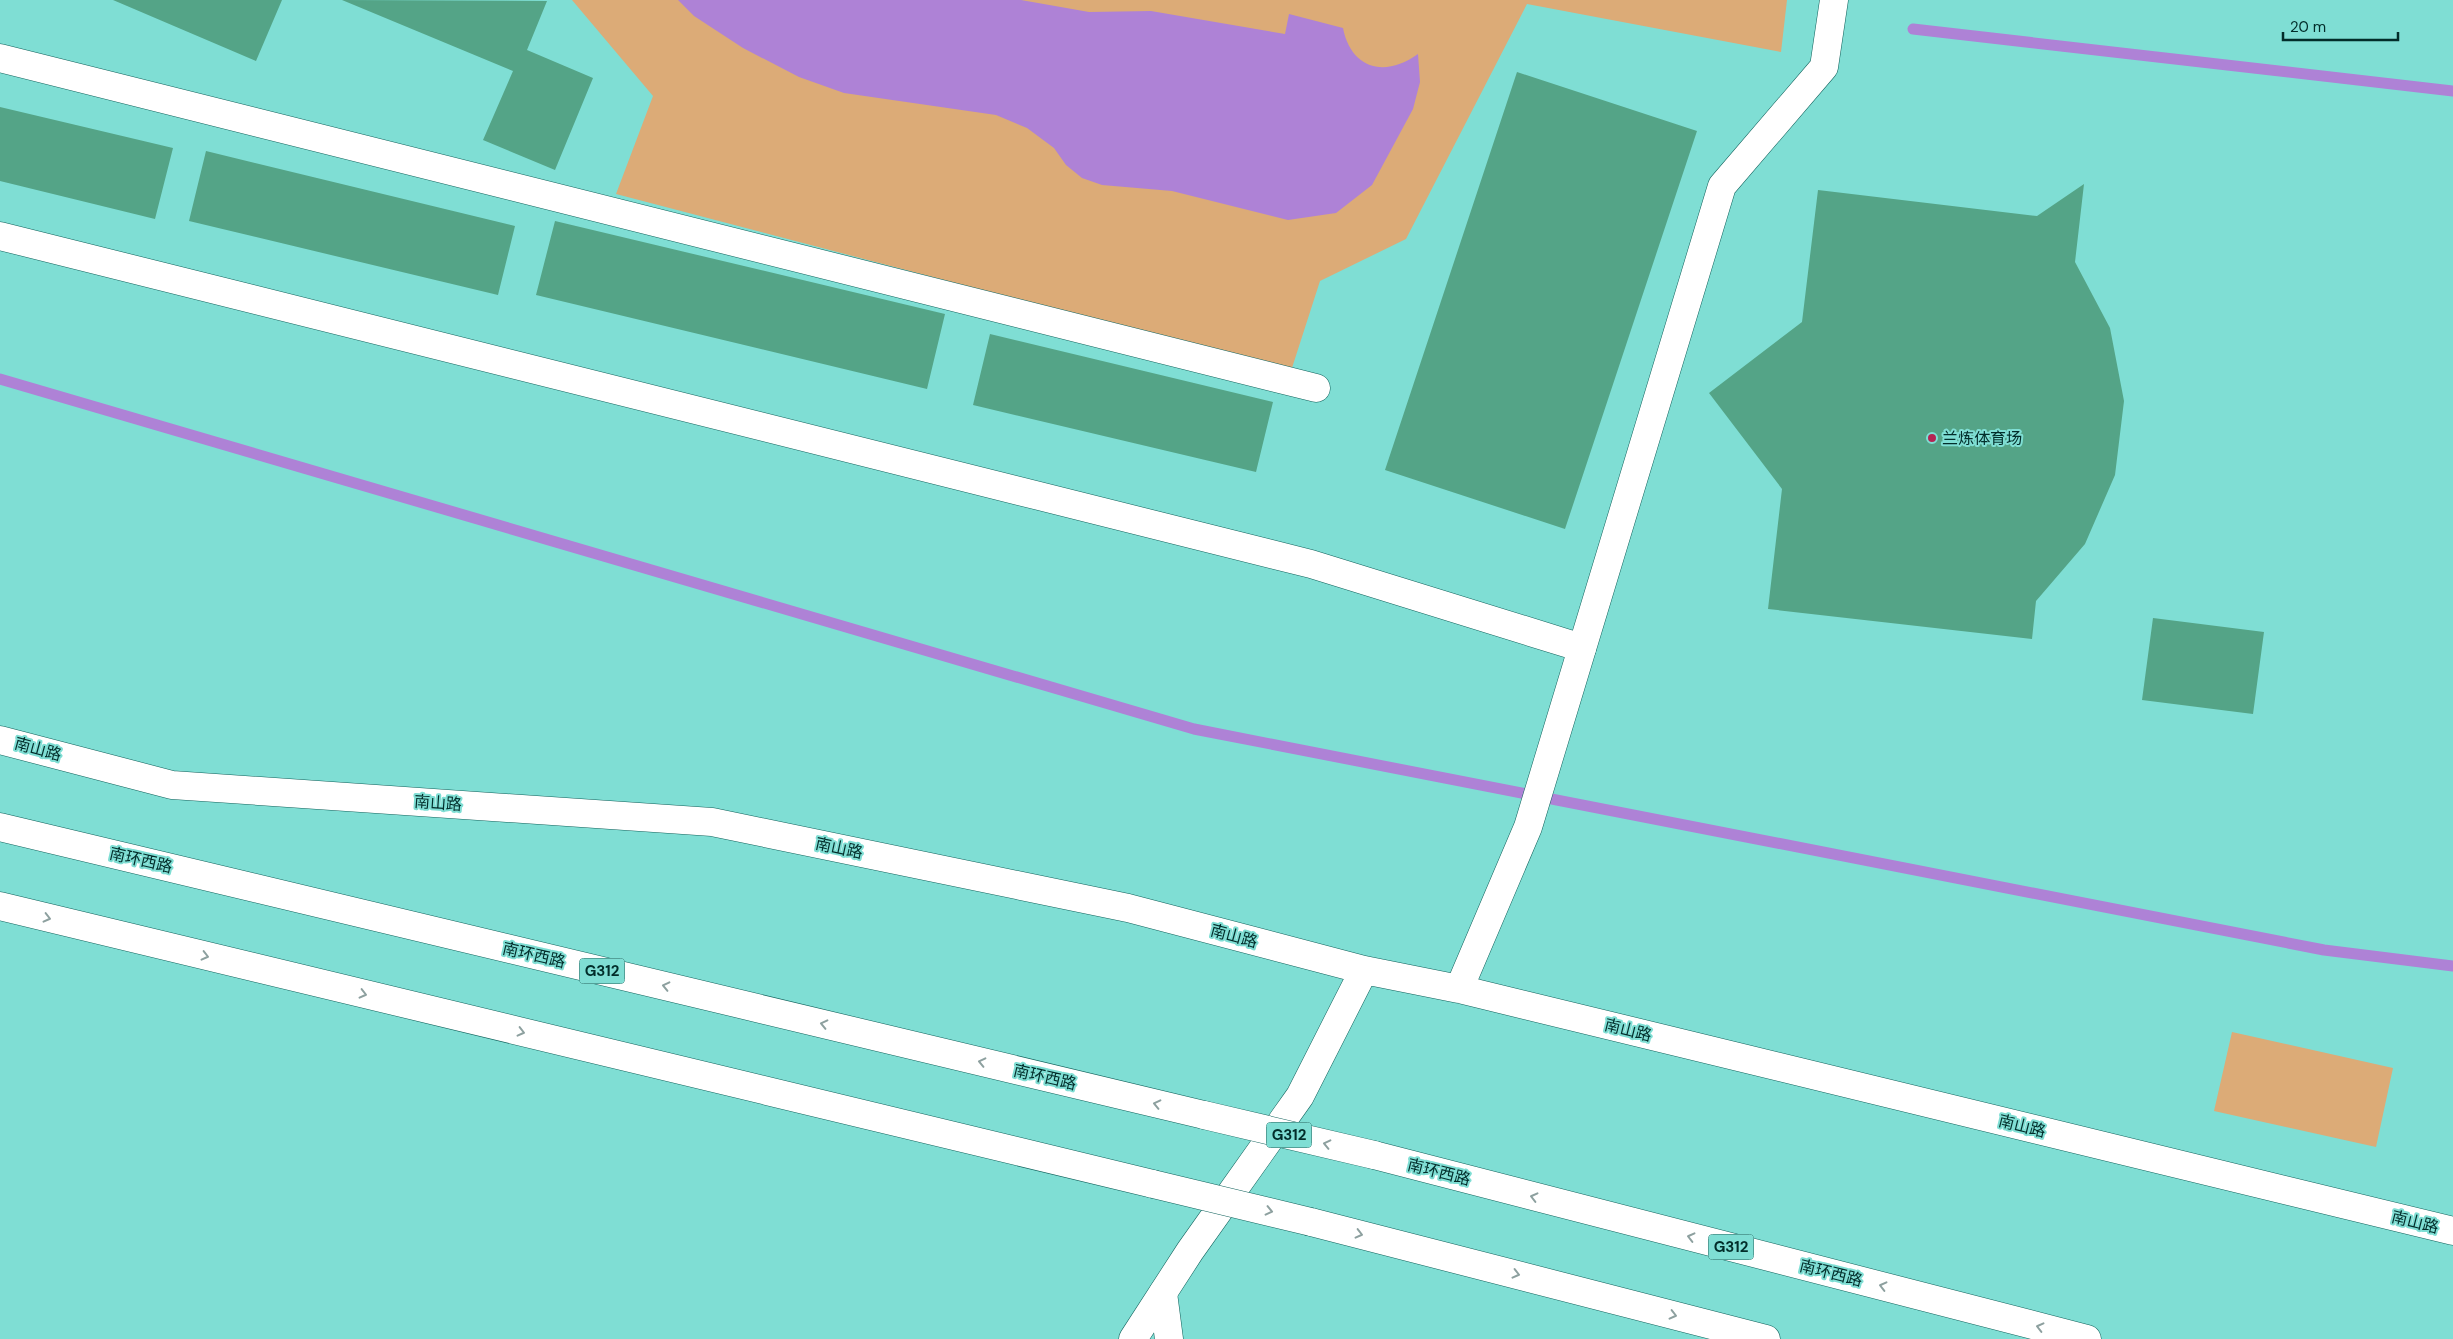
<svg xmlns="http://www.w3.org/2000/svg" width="2453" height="1339" font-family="'DM Sans','Noto Sans SC',sans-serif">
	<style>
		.green { fill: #dcab77 }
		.water { fill: #ae82d6 }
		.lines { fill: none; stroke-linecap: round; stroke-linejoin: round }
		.stream { stroke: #ae82d6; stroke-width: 11 }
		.building { fill: #54a487 }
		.street-casing { stroke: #11625c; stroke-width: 29 }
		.secondary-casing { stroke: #11625c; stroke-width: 29 }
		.highway-casing { stroke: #11625c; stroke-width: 29 }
		.street { stroke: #fff; stroke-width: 28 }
		.secondary { stroke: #fff; stroke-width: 28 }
		.highway { stroke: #fff; stroke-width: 28 }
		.highway-bridge-casing { stroke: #11625c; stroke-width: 29; stroke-linecap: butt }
		.highway-bridge { stroke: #fff; stroke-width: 28 }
		.oneway { stroke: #8da09f }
		.poi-dot { fill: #b42453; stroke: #7fded4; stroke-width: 2 }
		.labels { text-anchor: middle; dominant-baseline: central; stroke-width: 4; stroke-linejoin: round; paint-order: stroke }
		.shield { fill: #7fded4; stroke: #28625d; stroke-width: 1 }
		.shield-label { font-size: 15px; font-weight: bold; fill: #022d2a }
		.poi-label { font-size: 16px; fill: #022d2a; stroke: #7fded4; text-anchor: start }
		.street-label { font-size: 16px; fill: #022d2a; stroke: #7fded4 }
	</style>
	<rect width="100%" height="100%" fill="#7fded4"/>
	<!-- green -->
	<path class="green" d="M572,0H1787L1781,52L1527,4L1406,239L1320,281L1291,371L616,194L653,96Z
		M2232,1032L2393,1068L2376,1147L2214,1111Z"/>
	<!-- water -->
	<path class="water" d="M678,0H1021L1089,12L1151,11L1285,34L1289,14L1343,28C1351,69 1385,78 1418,54L1420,82L1413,109L1372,185L1336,213L1288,220L1172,191L1102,185L1082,178L1066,165L1054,148L1027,128L996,115L844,93L799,77L743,48L694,16Z"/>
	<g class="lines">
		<!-- stream -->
		<path class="stream" d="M1913,29L2453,91
			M0,379L1194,729L2324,950L2453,966"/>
	</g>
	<!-- building -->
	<path class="building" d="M113,0H282L256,61Z
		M342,0L547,1L527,50L593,78L555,170L483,140L513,71Z
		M1517,72L1697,131L1565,529L1385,470Z
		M0,107L173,148L155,219L0,181Z
		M206,151L515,226L498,295L189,221Z
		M2084,184L2075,262L2110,328L2124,401L2115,475L2085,544L2036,601L2032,639L1768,609L1782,489L1709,393L1802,322L1818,190L2037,216Z
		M555,221L945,314L927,389L536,295Z
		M990,334L1273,402L1256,472L973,405Z
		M2153,618L2264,632L2253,714L2142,700Z"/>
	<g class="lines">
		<!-- street casing -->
		<g class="street-casing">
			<path id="street" d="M0,58L1316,388
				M0,236L1311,564L1582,648
				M1163,1293L1169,1339"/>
		</g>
		<!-- secondary casing -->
		<g class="secondary-casing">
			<path id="secondary" d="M0,740L172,785L712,822L1128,908L1364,970L1459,989L2453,1231
				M1459,989L1528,827L1722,186L1824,67L1834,0
				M1133,1339L1190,1251L1300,1096L1364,970"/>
		</g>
		<!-- highway casing -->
		<g class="highway-casing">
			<path id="highway" d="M0,827L1204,1115
				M0,906L1153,1184
				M1374,1155L2087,1339
				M1311,1222L1766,1339"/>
		</g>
		<!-- street -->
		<use href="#street" class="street"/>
		<!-- secondary -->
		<use href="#secondary" class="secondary"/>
		<!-- highway -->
		<use href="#highway" class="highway"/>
		<!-- highway-bridge casing -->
		<g class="highway-bridge-casing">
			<path id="highway-bridge" d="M1204,1115L1374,1155
				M1153,1184L1311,1222"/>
		</g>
		<!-- highway-bridge -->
		<use href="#highway-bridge" class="highway-bridge"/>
	</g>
	<!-- one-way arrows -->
	<defs><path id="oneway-chevron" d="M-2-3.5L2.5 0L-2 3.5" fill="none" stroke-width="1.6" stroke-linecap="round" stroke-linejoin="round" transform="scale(1.25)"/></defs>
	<g class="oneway">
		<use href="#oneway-chevron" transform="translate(47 918) rotate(14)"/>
		<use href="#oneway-chevron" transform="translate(205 956) rotate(14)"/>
		<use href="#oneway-chevron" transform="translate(666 986) rotate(-167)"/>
		<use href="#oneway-chevron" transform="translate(363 994) rotate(14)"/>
		<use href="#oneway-chevron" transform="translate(824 1024) rotate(-167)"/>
		<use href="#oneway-chevron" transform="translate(521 1032) rotate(14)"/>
		<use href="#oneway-chevron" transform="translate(982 1062) rotate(-167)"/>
		<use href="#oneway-chevron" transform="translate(1157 1104) rotate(-167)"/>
		<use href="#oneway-chevron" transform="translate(1327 1144) rotate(-167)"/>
		<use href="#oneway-chevron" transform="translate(1534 1197) rotate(-166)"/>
		<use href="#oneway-chevron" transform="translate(1269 1211) rotate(13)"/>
		<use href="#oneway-chevron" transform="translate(1359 1234) rotate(14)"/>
		<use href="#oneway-chevron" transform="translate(1691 1237) rotate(-166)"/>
		<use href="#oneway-chevron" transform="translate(1516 1274) rotate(14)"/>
		<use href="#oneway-chevron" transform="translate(1883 1286) rotate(-166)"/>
		<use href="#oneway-chevron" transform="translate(1673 1315) rotate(14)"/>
		<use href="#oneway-chevron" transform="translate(2040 1327) rotate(-166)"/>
	</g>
	<!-- markers -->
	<circle class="poi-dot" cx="1932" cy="438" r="5"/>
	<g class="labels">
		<!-- shield labels -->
		<g class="shield">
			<rect x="579.5" y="958.5" width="45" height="25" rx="4"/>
			<rect x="1266.5" y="1122.5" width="45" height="25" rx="4"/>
			<rect x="1708.5" y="1234.5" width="45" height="25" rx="4"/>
		</g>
		<g class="shield-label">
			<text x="602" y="971">G312</text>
			<text x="1289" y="1135">G312</text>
			<text x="1731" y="1247">G312</text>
		</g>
		<!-- poi labels -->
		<g class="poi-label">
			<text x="1942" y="438">兰炼体育场</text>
		</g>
		<!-- street labels -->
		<g class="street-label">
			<text transform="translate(38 749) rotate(15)">南山路</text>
			<text transform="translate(438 803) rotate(4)">南山路</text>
			<text transform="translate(839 848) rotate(12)">南山路</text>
			<text transform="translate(141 860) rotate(13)">南环西路</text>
			<text transform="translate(1234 936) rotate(15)">南山路</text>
			<text transform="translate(534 955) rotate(13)">南环西路</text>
			<text transform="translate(1628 1030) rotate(14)">南山路</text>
			<text transform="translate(1045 1077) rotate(13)">南环西路</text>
			<text transform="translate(2022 1126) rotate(14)">南山路</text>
			<text transform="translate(1439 1172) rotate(14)">南环西路</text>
			<text transform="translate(2415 1222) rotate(14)">南山路</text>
			<text transform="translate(1831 1273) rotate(14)">南环西路</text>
		</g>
	</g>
	<!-- scale -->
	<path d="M2283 32v8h115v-8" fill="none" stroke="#022d2a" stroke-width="2.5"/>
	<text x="2290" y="32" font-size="15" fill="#022d2a" stroke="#7fded4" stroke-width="4" paint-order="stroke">20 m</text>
</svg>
